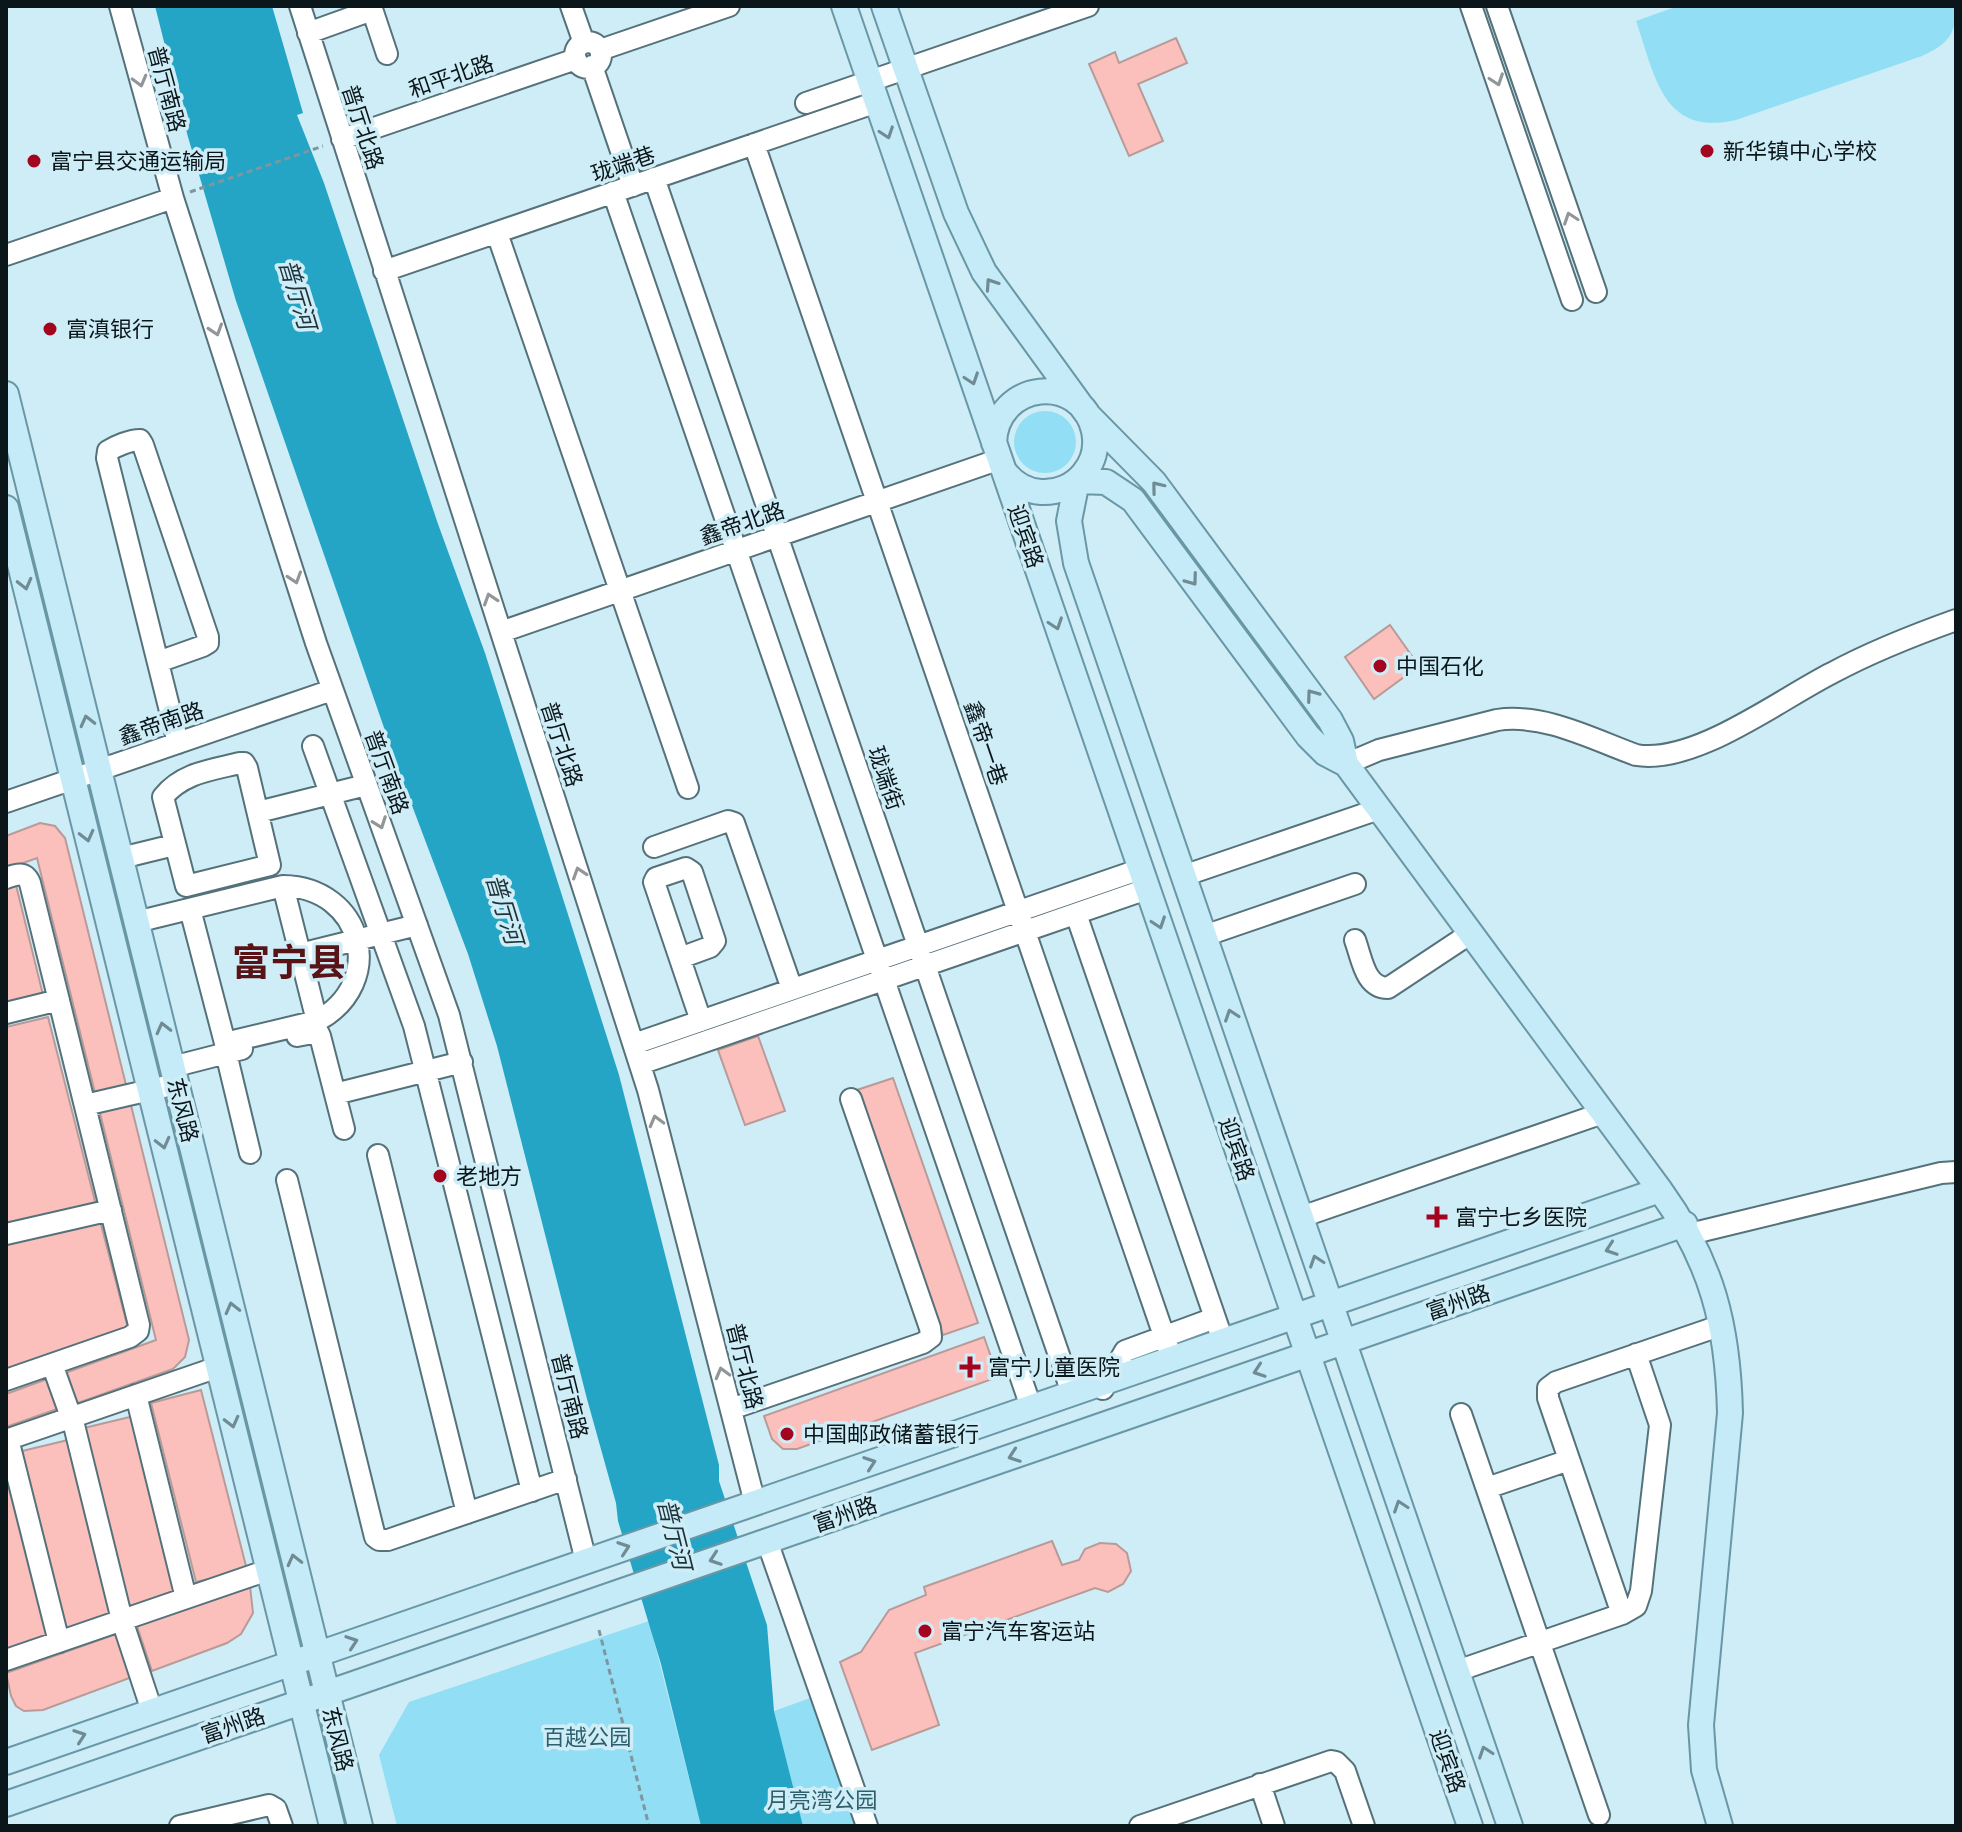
<svg xmlns="http://www.w3.org/2000/svg" width="1962" height="1832" font-family="'Archivo Narrow','Noto Sans SC',sans-serif">
	<style>
		.green { fill: #92def5 }
		.water { fill: #24a5c5 }
		.building { fill: #fbc0bc; stroke: #b89b99; stroke-width: 2 }
		.lines { fill: none; stroke-linecap: round; stroke-linejoin: round }
		.minor-casing { stroke: #55717a; stroke-width: 24 }
		.major-casing { stroke: #6997a6; stroke-width: 28 }
		.path { stroke: #7f969e; stroke-width: 3; stroke-dasharray: 6 4; stroke-linecap: butt }
		.minor { stroke: #fff; stroke-width: 20 }
		.major { stroke: #c4ebf7; stroke-width: 24 }
		.oneway { stroke: #919698 }
		.oneway2 { stroke: #718b94 }
		.poi-dot { fill: #a3051f; stroke: #ceedf7; stroke-width: 3 }
		.labels { text-anchor: middle; dominant-baseline: central; stroke-width: 7; stroke-linejoin: round; paint-order: stroke }
		.street-label { font-size: 22px; fill: #0b161a; stroke: #ceedf7 }
		.poi-label { font-size: 22px; fill: #0b161a; stroke: #ceedf7; text-anchor: start }
		.park-label { font-size: 22px; fill: #2e5f6d; stroke: #ceedf7 }
		.water-label { font-size: 24px; font-style: italic; fill: #1e3239; stroke: #ceedf7 }
		.town-label { font-size: 38px; font-weight: bold; fill: #571316; stroke: #ceedf7 }
	</style>
	<rect width="100%" height="100%" fill="#ceedf7"/>
	<!-- green -->
	<path class="green" d="M1678,6H1956C1956,35 1948,44 1922,56L1736,120C1662,137 1655,75 1636,21Z
		M1014 442a31 31 0 1 1 62 0a31 31 0 1 1-62 0Z
		M649,1621L701,1826H397L379,1755L409,1702Z
		M813,1697L857,1826H803L774,1711Z"/>
	<!-- water -->
	<path class="water" d="M155,6H272L303,113L297,115L324,183L438,524L485,653L619,1075L719,1465V1481L767,1625L774,1711L803,1826H701L661,1664L618,1521L616,1503L587,1399L497,1046L468,954L399,771L236,301L188,137Z"/>
	<!-- building -->
	<path class="building" d="M1176,38L1187,63L1138,84L1163,141L1129,156L1089,64L1115,52L1119,63Z
		M1390,625L1419,666L1374,699L1345,657Z
		M40,823L55,826L65,838L189,1340L185,1357L173,1369L75,1404L65,1373L156,1340L37,858L6,869V836Z
		M16,885L44,999L6,1009V889Z
		M48,1017L98,1213L6,1236V1027Z
		M758,1036L785,1111L745,1125L718,1050Z
		M893,1078L978,1323L943,1335L857,1090Z
		M98,1213L129,1332L6,1376V1236Z
		M984,1337L998,1377L797,1449H783L772,1439L764,1416Z
		M50,1378L60,1408L6,1427V1394Z
		M201,1390L247,1570L196,1582L151,1403Z
		M134,1416L179,1595L129,1608L84,1428Z
		M68,1440L113,1619L63,1631L18,1452Z
		M6,1465L50,1641L6,1652Z
		M1052,1541L1062,1565L1079,1560L1085,1549L1100,1543L1116,1544L1127,1553L1131,1571L1123,1584L1108,1592L1095,1588L915,1653L939,1725L872,1750L840,1662L861,1652L889,1610L926,1595L924,1587Z
		M250,1586L253,1613L241,1634L227,1643L152,1671L137,1626Z
		M119,1633L135,1676L43,1710L24,1711L16,1706L11,1696L6,1673Z"/>
	<g class="lines">
		<!-- minor casing -->
		<g class="minor-casing">
			<path id="minor" d="M120,6L173,198L316,643L449,1015L586,1561
				M300,6L648,1090L755,1503
				M371,6L387,54
				M571,6L584,43
				M1471,6L1572,300
				M1497,6L1596,292
				M308,33L372,10
				M575 55a13 13 0 1 1 26 0a13 13 0 1 1-26 0Z
				M600,50L729,6
				M592,66L633,186
				M806,103L1088,6
				M342,139L576,59
				M754,144L1172,1359
				M654,178L1072,1393
				M613,192L1031,1407
				M497,233L688,788
				M6,255L173,198
				M384,271L877,102
				M501,632L1000,459
				M158,662L203,646L208,643V637L143,445L140,440C130,440 116,446 108,451L107,458L178,743
				M313,746L414,1026L532,1491
				M240,763H244L247,768L270,865L186,886L163,797C182,773 211,770 240,763Z
				M1346,764L1379,750L1497,720C1544,713 1592,739 1636,755C1695,765 1780,699 1832,673C1871,652 1914,635 1956,620
				M6,802L332,690
				M258,812L366,785
				M654,847L728,821L734,823L792,989
				M121,858L174,845
				M1183,876L1379,809
				M6,878C17,874 25,871 30,883L139,1325L138,1331L130,1337L6,1380
				M283,886C363,887 388,983 317,1021
				M1076,914L1223,1341
				M136,922L283,886L317,1021L225,1043L190,909
				M1204,936L1355,884
				M1355,940C1362,959 1365,988 1388,988L1471,933
				M300,954L417,925
				M680,958L710,947L715,941L692,872L686,868L656,878L654,882L701,1021
				M6,1013L59,1000
				M297,1036L318,1032L320,1036L344,1129
				M634,1044L1141,869
				M226,1053L250,1153
				M640,1064L1147,889
				M172,1067L242,1049
				M335,1094L462,1062
				M85,1105L176,1084
				M378,1155L467,1513
				M287,1180L375,1537L379,1540H388L566,1479
				M1301,1217L1603,1113
				M1698,1232L1941,1173L1956,1172
				M6,1234L111,1210
				M52,1364L71,1417
				M1103,1389L1125,1351L1212,1319
				M136,1395L186,1598
				M731,1409L923,1343L931,1337L930,1328L851,1099
				M1461,1414L1599,1815
				M72,1417L122,1620L152,1711
				M8,1439L59,1642
				M6,1440L218,1367
				M1487,1488L1569,1460
				M767,1541L867,1826
				M1622,1614L1548,1398V1388L1556,1382L1722,1325
				M6,1660L268,1570
				M1457,1671L1622,1614L1636,1606L1641,1591L1660,1425L1636,1354
				M1260,1784L1274,1826
				M180,1826L269,1805L276,1809L282,1826
				M1140,1826L1331,1761L1336,1762L1345,1771L1364,1826"/>
		</g>
		<!-- major casing -->
		<g class="major-casing">
			<path id="major" d="M844,6L1470,1826
				M884,6L956,213L984,272L1087,414L1154,482L1330,720L1341,741L1346,764
				M6,394L360,1826
				M994,443C996,381 1081,372 1094,431C1097,446 1094,461 1084,473C1074,486 1057,493 1041,492C1026,491 1013,483 1004,471
				M6,508L332,1826
				M6,1762L1660,1190
				M6,1804L1685,1224
				M1510,1826L1076,563L1069,521L1077,481L1106,482L1133,500L1308,736L1325,753L1346,764L1660,1190C1712,1262 1728,1325 1730,1413L1701,1725L1704,1770L1720,1826"/>
		</g>
		<!-- path -->
		<path class="path" d="M190,192L323,146
			M599,1630L649,1826"/>
		<!-- minor -->
		<use href="#minor" class="minor"/>
		<!-- major -->
		<use href="#major" class="major"/>
	</g>
	<!-- one-way arrows -->
	<defs><path id="oneway-chevron" d="M-2-3.5L2.5 0L-2 3.5" fill="none" stroke-width="1.6" stroke-linecap="round" stroke-linejoin="round" transform="scale(2)"/></defs>
	<g class="oneway">
		<use href="#oneway-chevron" transform="translate(1497 80) rotate(71)"/>
		<use href="#oneway-chevron" transform="translate(140 81) rotate(75)"/>
		<use href="#oneway-chevron" transform="translate(1570 218) rotate(-109)"/>
		<use href="#oneway-chevron" transform="translate(216 330) rotate(72)"/>
		<use href="#oneway-chevron" transform="translate(295 578) rotate(72)"/>
		<use href="#oneway-chevron" transform="translate(490 599) rotate(-108)"/>
		<use href="#oneway-chevron" transform="translate(380 823) rotate(70)"/>
		<use href="#oneway-chevron" transform="translate(579 873) rotate(-108)"/>
		<use href="#oneway-chevron" transform="translate(656 1121) rotate(-105)"/>
		<use href="#oneway-chevron" transform="translate(722 1373) rotate(-105)"/>
	</g>
	<g class="oneway2">
		<use href="#oneway-chevron" transform="translate(887 133) rotate(71)"/>
		<use href="#oneway-chevron" transform="translate(991 284) rotate(-124)"/>
		<use href="#oneway-chevron" transform="translate(972 379) rotate(71)"/>
		<use href="#oneway-chevron" transform="translate(1157 487) rotate(-129)"/>
		<use href="#oneway-chevron" transform="translate(1192 580) rotate(54)"/>
		<use href="#oneway-chevron" transform="translate(25 584) rotate(76)"/>
		<use href="#oneway-chevron" transform="translate(1056 624) rotate(71)"/>
		<use href="#oneway-chevron" transform="translate(1312 695) rotate(-126)"/>
		<use href="#oneway-chevron" transform="translate(87 721) rotate(-104)"/>
		<use href="#oneway-chevron" transform="translate(87 836) rotate(76)"/>
		<use href="#oneway-chevron" transform="translate(1159 923) rotate(71)"/>
		<use href="#oneway-chevron" transform="translate(1231 1015) rotate(-109)"/>
		<use href="#oneway-chevron" transform="translate(163 1028) rotate(-104)"/>
		<use href="#oneway-chevron" transform="translate(163 1143) rotate(76)"/>
		<use href="#oneway-chevron" transform="translate(1611 1249) rotate(161)"/>
		<use href="#oneway-chevron" transform="translate(1316 1261) rotate(-109)"/>
		<use href="#oneway-chevron" transform="translate(232 1308) rotate(-104)"/>
		<use href="#oneway-chevron" transform="translate(1259 1371) rotate(161)"/>
		<use href="#oneway-chevron" transform="translate(232 1422) rotate(76)"/>
		<use href="#oneway-chevron" transform="translate(1014 1456) rotate(161)"/>
		<use href="#oneway-chevron" transform="translate(870 1463) rotate(-19)"/>
		<use href="#oneway-chevron" transform="translate(1400 1506) rotate(-109)"/>
		<use href="#oneway-chevron" transform="translate(624 1548) rotate(-19)"/>
		<use href="#oneway-chevron" transform="translate(715 1559) rotate(161)"/>
		<use href="#oneway-chevron" transform="translate(294 1560) rotate(-104)"/>
		<use href="#oneway-chevron" transform="translate(352 1642) rotate(-19)"/>
		<use href="#oneway-chevron" transform="translate(80 1736) rotate(-19)"/>
		<use href="#oneway-chevron" transform="translate(1485 1752) rotate(-109)"/>
	</g>
	<!-- markers -->
	<g class="poi-dot">
		<circle cx="1707" cy="151" r="8"/>
		<circle cx="34" cy="161" r="8"/>
		<circle cx="50" cy="329" r="8"/>
		<circle cx="1380" cy="666" r="8"/>
		<circle cx="440" cy="1176" r="8"/>
		<path d="M1433 1205h8v8h8v8h-8v8h-8v-8h-8v-8h8z"/>
		<path d="M966 1355h8v8h8v8h-8v8h-8v-8h-8v-8h8z"/>
		<circle cx="787" cy="1434" r="8"/>
		<circle cx="925" cy="1631" r="8"/>
	</g>
	<g class="labels">
		<!-- street labels -->
		<g class="street-label">
			<text transform="translate(451 76) rotate(-19)">和平北路</text>
			<text transform="translate(167 89) rotate(75)">普厅南路</text>
			<text transform="translate(363 127) rotate(72)">普厅北路</text>
			<text transform="translate(623 164) rotate(-19)">珑端巷</text>
			<text transform="translate(742 523) rotate(-19)">鑫帝北路</text>
			<text transform="translate(1026 536) rotate(71)">迎宾路</text>
			<text transform="translate(161 723) rotate(-19)">鑫帝南路</text>
			<text transform="translate(986 743) rotate(71)">鑫帝一巷</text>
			<text transform="translate(562 744) rotate(72)">普厅北路</text>
			<text transform="translate(387 772) rotate(70)">普厅南路</text>
			<text transform="translate(886 778) rotate(71)">珑端街</text>
			<text transform="translate(183 1110) rotate(76)">东风路</text>
			<text transform="translate(1237 1149) rotate(71)">迎宾路</text>
			<text transform="translate(1458 1302) rotate(-19)">富州路</text>
			<text transform="translate(745 1366) rotate(76)">普厅北路</text>
			<text transform="translate(570 1396) rotate(76)">普厅南路</text>
			<text transform="translate(845 1514) rotate(-19)">富州路</text>
			<text transform="translate(233 1725) rotate(-19)">富州路</text>
			<text transform="translate(338 1739) rotate(76)">东风路</text>
			<text transform="translate(1448 1761) rotate(71)">迎宾路</text>
		</g>
		<!-- poi labels -->
		<g class="poi-label">
			<text x="1723" y="151">新华镇中心学校</text>
			<text x="50" y="161">富宁县交通运输局</text>
			<text x="66" y="329">富滇银行</text>
			<text x="1396" y="666">中国石化</text>
			<text x="456" y="1176">老地方</text>
			<text x="1455" y="1217">富宁七乡医院</text>
			<text x="988" y="1367">富宁儿童医院</text>
			<text x="803" y="1434">中国邮政储蓄银行</text>
			<text x="941" y="1631">富宁汽车客运站</text>
		</g>
		<!-- park labels -->
		<g class="park-label">
			<text x="587" y="1737">百越公园</text>
			<text x="822" y="1800">月亮湾公园</text>
		</g>
		<!-- water labels -->
		<g class="water-label">
			<text transform="translate(298 294) rotate(73)">普厅河</text>
			<text transform="translate(505 909) rotate(73)">普厅河</text>
			<text transform="translate(675 1534) rotate(76)">普厅河</text>
		</g>
		<!-- town labels -->
		<g class="town-label">
			<text x="289" y="962">富宁县</text>
		</g>
	</g>
	<!-- border -->
	<rect width="1962" height="1832" fill="none" stroke="#0b161a" stroke-width="16"/>
</svg>
